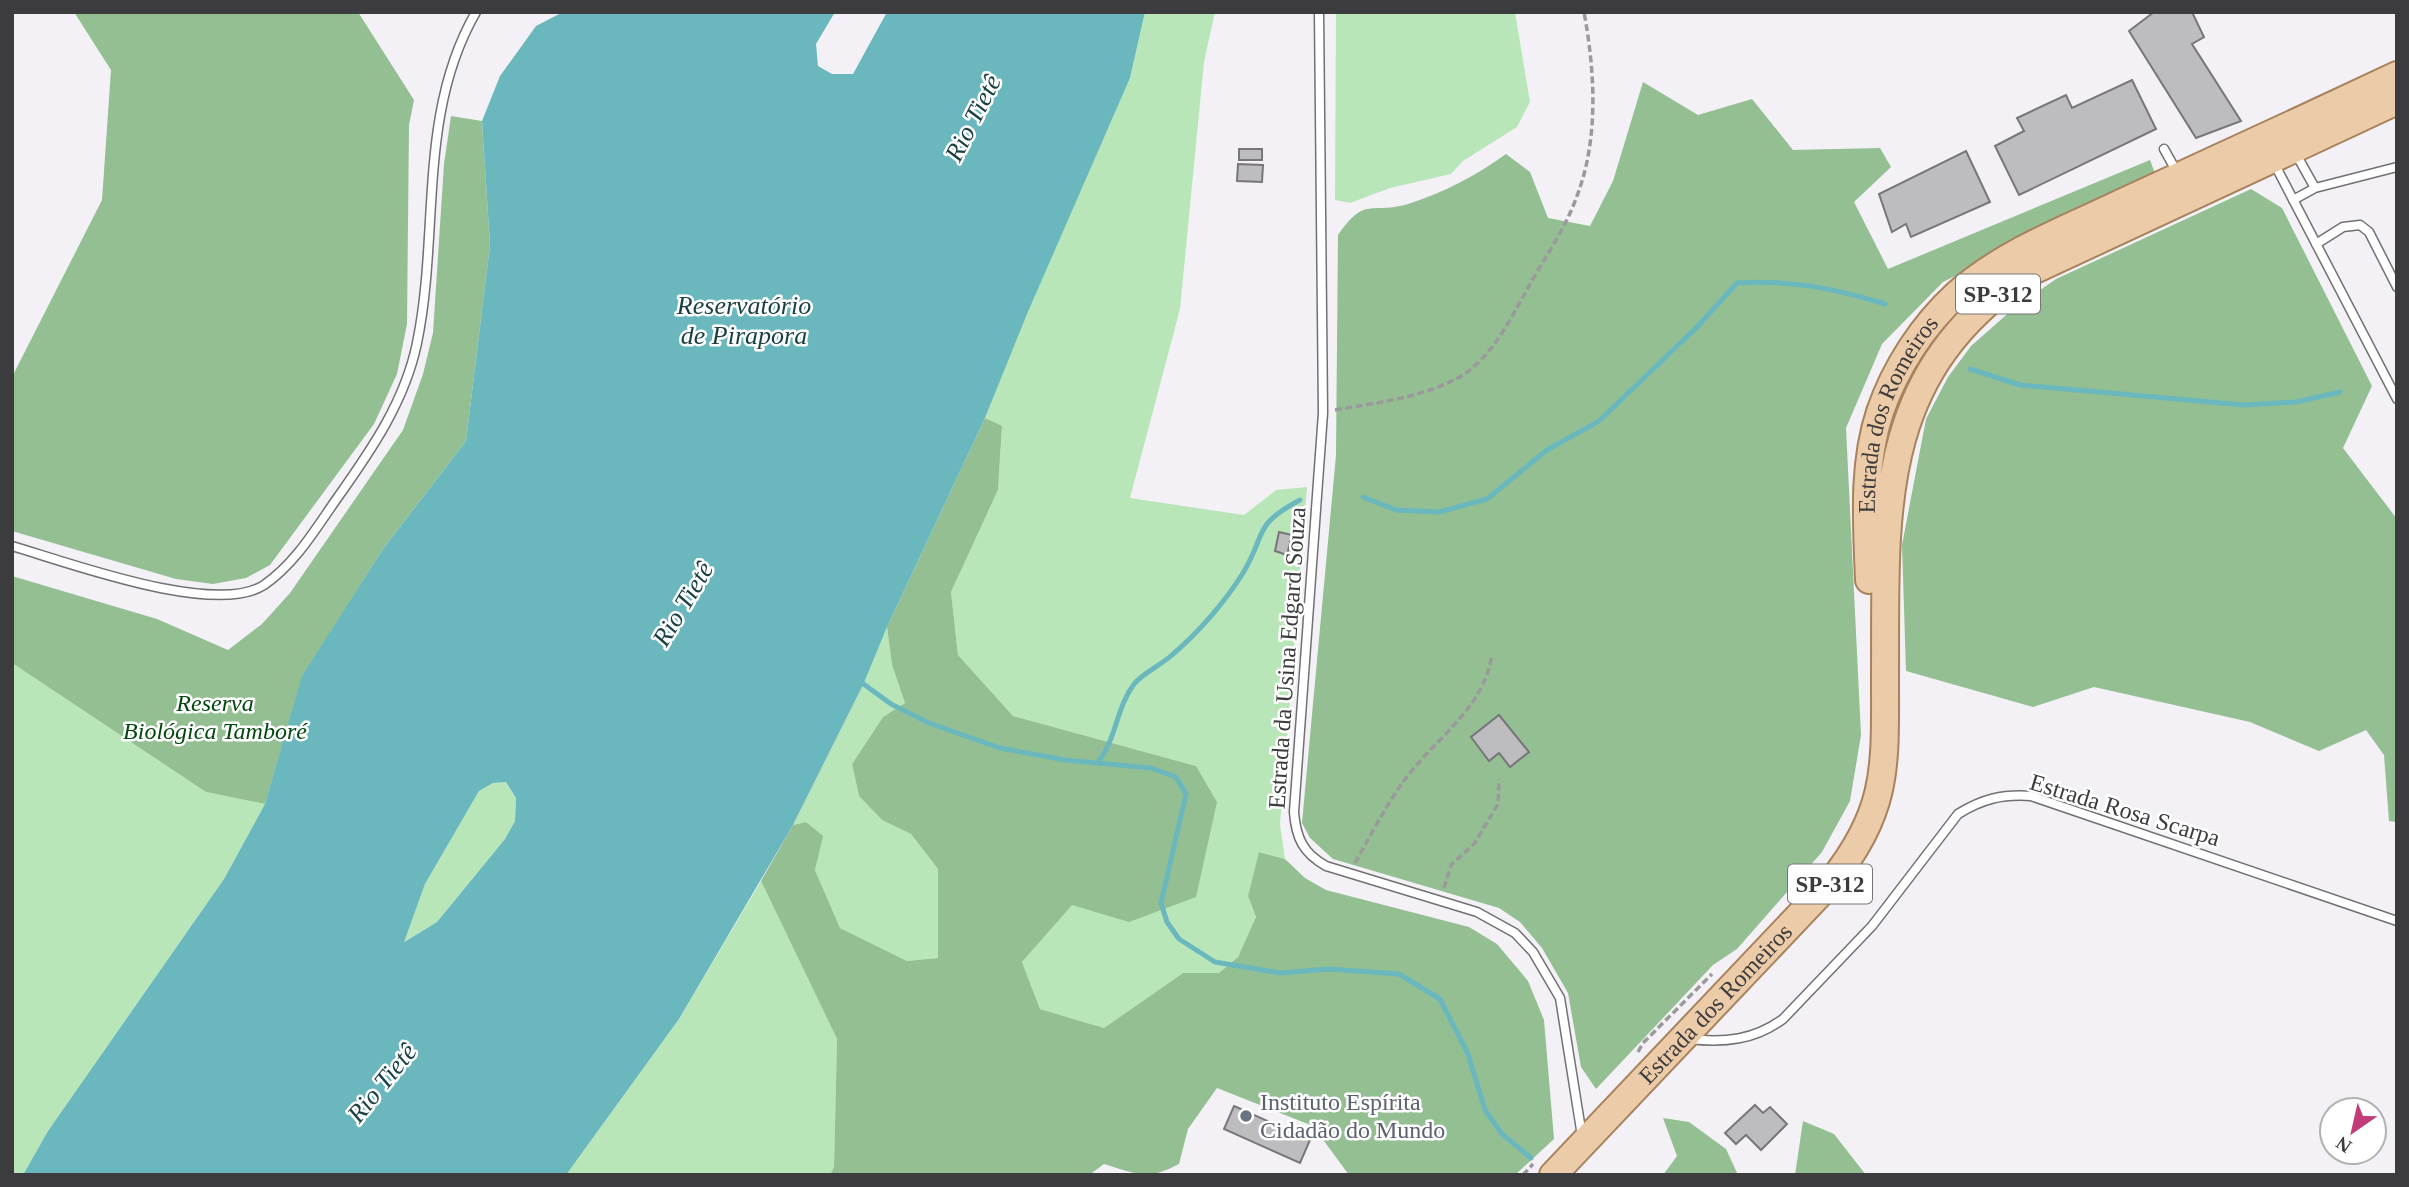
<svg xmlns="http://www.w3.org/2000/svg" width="2409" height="1187" font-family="Georgia,serif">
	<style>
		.green { fill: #b9e6b9 }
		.forest { fill: #93bf93 }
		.water { fill: #6ab8be; fill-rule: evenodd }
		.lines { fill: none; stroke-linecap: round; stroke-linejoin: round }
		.stream { stroke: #6ab8be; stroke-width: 5 }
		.building { fill: #bdbcbf; stroke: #78767a; stroke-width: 2 }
		.lane-casing { stroke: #717073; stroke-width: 11 }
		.primary-casing { stroke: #a7825d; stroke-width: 30 }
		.path { stroke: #9b999c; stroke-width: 3.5; stroke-dasharray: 7 3.5; stroke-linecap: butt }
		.lane { stroke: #fff; stroke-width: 8 }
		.primary { stroke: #eccba8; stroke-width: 26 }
		.worship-dot { fill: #6b7280; stroke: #fff; stroke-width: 2.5 }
		.labels { text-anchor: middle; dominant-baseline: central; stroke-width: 5; stroke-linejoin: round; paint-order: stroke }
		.shield { fill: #fff; stroke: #767677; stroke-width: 2 }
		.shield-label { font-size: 23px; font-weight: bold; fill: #3c3b3d }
		.street-label { font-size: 24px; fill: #3c3b3d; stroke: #fff }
		.park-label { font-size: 24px; font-style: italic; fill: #02470e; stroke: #fff }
		.worship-label { font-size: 24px; fill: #5b616d; stroke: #fff; text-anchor: start }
		.water-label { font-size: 26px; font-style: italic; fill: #193f42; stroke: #fff }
	</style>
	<rect width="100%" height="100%" fill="#f3f1f5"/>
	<!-- green -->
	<path class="green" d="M1145,12H1215L1204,62L1180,309L1130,498L1244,515L1276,490L1307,487L1280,824L1285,859L1260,852L1248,896L1256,917L1238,957L1219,973H1183L1104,1028L1040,1009L1022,962L1072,904L1129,922L1196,766L1013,716L958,655L951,592L998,490L1002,427L985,418L1026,314L1130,78Z
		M1336,12H1515L1530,102L1517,127L1463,161L1451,174L1390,188L1350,203L1335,200Z
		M887,627L892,665L905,703L883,717L852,764L859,796L882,820L911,834L938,869V958L907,961L840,928L815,870L822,836L806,822L793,825L864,683Z
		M12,663L206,792L265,804L224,879L48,1131L23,1175H12Z
		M506,782L516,798L515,821L505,839L437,922L403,942L425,884L479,791L493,783Z
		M761,881L837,1039L834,1167L830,1175H566L679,1019Z"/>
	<!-- forest -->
	<path class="forest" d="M74,12H358L414,100L409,125L407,324L397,374L374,424L270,565L246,578L213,584L176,579L12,531V377L102,200L111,70Z
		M1643,82L1698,115L1752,99L1793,150L1880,148L1891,167L1854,202L1888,269L2150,160L2156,176L1943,282L1882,344L1846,428L1861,735L1850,801L1822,852L1737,949L1713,965L1596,1089L1581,1067L1568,993L1542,948L1520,922L1499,908L1333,859L1310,838L1302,823L1336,455L1338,235C1366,195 1370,215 1408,204C1443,193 1477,175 1506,154L1530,172L1548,218L1590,226L1613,181Z
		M451,116L482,121L490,245L466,441L383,549L303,676L265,804L206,792L12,663V576L157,619L228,650L262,624L290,593L403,430L423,374L433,333L444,164Z
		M2251,189L2282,208L2372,386L2343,448L2397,519V822L2389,821L2384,755L2366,730L2319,751L2250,722L2094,687L2033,707L1906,671L1902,545L1926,419L1948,377L1971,346L2013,309L2056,279Z
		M985,418L1002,426L998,490L951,592L958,655L1013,716L1196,766L1217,802L1196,897L1129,922L1072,905L1022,962L1040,1009L1104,1028L1183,973H1219L1238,957L1256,917L1248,896L1259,852L1285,859L1305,878L1326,890L1469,927L1497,944L1528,981L1544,1020L1554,1139L1515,1175H1349L1313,1126L1217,1088L1188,1129L1179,1164C1147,1181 1137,1174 1104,1164L1089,1175H830L834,1167L837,1039L761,881L793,825L806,822L823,836L815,870L840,928L907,961L938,958V869L911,834L882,820L859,796L852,764L883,717L905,703L892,665L887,627Z
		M1663,1118L1689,1122L1726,1149L1738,1175H1663L1677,1156Z
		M1803,1121L1834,1134L1866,1175H1795Z"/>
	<!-- water -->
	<path class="water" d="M563,12H835L816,44L818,66L832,74H853L887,12H1145L1130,78L1027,314L985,418L887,627L864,683L793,825L679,1019L566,1175H23L48,1131L224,879L265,804L302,676L383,549L466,441L490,245L482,121L500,76L536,26ZM506,782L516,798L515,821L505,839L437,922L404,942L425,884L479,791L493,783Z"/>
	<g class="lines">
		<!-- stream -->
		<path class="stream" d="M1970,369L2020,385L2244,405L2296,402L2340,392
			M1363,497L1396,510L1439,512L1487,499L1547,450L1599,421L1697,327L1737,283C1789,279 1836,289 1885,304
			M858,680L891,704L929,723L1000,748L1065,760L1151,768L1176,777L1186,794L1161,903L1167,922L1179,939L1215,962L1280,973L1329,969L1399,974L1440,999L1468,1054L1485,1110L1502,1134L1531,1158
			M1098,762C1117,738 1116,708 1134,684C1143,673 1161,665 1172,655C1198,633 1225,602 1243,573C1267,534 1251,526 1300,500"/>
	</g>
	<!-- building -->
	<path class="building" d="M2154,12H2192L2204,37L2192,44L2241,121L2196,138L2129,31Z
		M2132,80L2156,129L2019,195L1995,146L2024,131L2017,118L2066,95L2072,108Z
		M1239,149H1262V160H1239Z
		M1966,151L1990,202L1911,237L1906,224L1892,232L1879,194Z
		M1238,164L1263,165L1262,182L1237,181Z
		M1279,532L1292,535L1287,555L1275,551Z
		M1499,715L1529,752L1510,767L1499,753L1489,761L1471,737Z
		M1755,1105L1763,1113L1770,1107L1787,1124L1761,1150L1746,1135L1736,1144L1725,1133Z
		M1234,1106L1310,1140L1300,1163L1224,1129Z"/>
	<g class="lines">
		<!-- lane casing -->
		<g class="lane-casing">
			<path id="lane" d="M1319,12L1323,413L1294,812C1296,838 1303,853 1326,866L1477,912L1515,933L1533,952L1560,998L1582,1136
				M2164,149L2178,174
				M2296,154L2315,188
				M2274,163L2397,399
				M2293,200L2315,188L2397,167
				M2316,244L2343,227L2360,225L2369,232L2397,287
				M12,546C67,562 215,617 264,585C296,563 316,528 338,497C372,449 405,401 417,343C440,232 417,114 476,12
				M1689,1039C1725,1043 1754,1040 1783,1019L1872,926L1958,814C1982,799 2002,794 2031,796L2397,921"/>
		</g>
		<!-- primary casing -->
		<g class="primary-casing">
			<g id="primary">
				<path id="s1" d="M1869,580C1867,525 1862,466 1880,412C1895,368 1923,325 1957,294C2004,252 2067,229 2123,202C2214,160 2306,118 2397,75"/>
				<path id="s2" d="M1553,1175L1831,882C1889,810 1885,766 1885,679C1886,516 1873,377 2024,275L2397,101"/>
			</g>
		</g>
		<!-- path -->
		<path class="path" d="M1335,410C1375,403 1418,398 1454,380C1487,364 1507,326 1524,295C1541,263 1565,230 1577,196C1599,138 1595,72 1584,12
			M1355,863C1372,833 1388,801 1409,774C1440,735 1483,708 1492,655
			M1444,888L1451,865L1474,844L1498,804L1499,779
			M1638,1052L1643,1043L1712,974
			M1523,1175L1533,1164"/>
		<!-- lane -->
		<use href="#lane" class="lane"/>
		<!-- primary -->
		<use href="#primary" class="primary"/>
	</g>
	<!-- markers -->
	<circle class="worship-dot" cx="1246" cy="1116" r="7"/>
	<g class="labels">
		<!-- shield labels -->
		<g class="shield">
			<rect x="1956" y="274.5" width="84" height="39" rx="5"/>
			<rect x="1788" y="864.5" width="84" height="39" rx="5"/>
		</g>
		<g class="shield-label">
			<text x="1998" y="294">SP-312</text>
			<text x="1830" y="884">SP-312</text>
		</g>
		<!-- street labels -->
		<g class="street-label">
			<text stroke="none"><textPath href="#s1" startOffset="172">Estrada dos Romeiros</textPath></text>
			<text transform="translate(1287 658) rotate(-86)">Estrada da Usina Edgard Souza</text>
			<text transform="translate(2125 810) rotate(17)">Estrada Rosa Scarpa</text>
			<text stroke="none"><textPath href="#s2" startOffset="236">Estrada dos Romeiros</textPath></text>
		</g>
		<!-- park labels -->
		<g class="park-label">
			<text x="215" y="703">Reserva<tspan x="215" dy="28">Biológica Tamboré</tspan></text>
		</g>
		<!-- worship labels -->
		<g class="worship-label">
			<text x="1260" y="1102">Instituto Espírita<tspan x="1260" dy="28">Cidadão do Mundo</tspan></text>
		</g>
		<!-- water labels -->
		<g class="water-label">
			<text transform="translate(973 118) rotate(-63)">Rio Tietê</text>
			<text x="744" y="305">Reservatório<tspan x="744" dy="30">de Pirapora</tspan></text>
			<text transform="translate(683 604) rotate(-59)">Rio Tietê</text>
			<text transform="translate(382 1083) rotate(-51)">Rio Tietê</text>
		</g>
	</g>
	<!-- border -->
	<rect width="2409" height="1187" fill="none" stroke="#3c3b3d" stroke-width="28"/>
	<!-- north arrow -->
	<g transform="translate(2353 1131) rotate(214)"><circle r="33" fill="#ffffff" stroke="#b1b1b1" stroke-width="2"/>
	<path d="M0-5L12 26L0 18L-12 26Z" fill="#c23b7a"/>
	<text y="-10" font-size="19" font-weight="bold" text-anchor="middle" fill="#3c3b3d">N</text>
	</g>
</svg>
